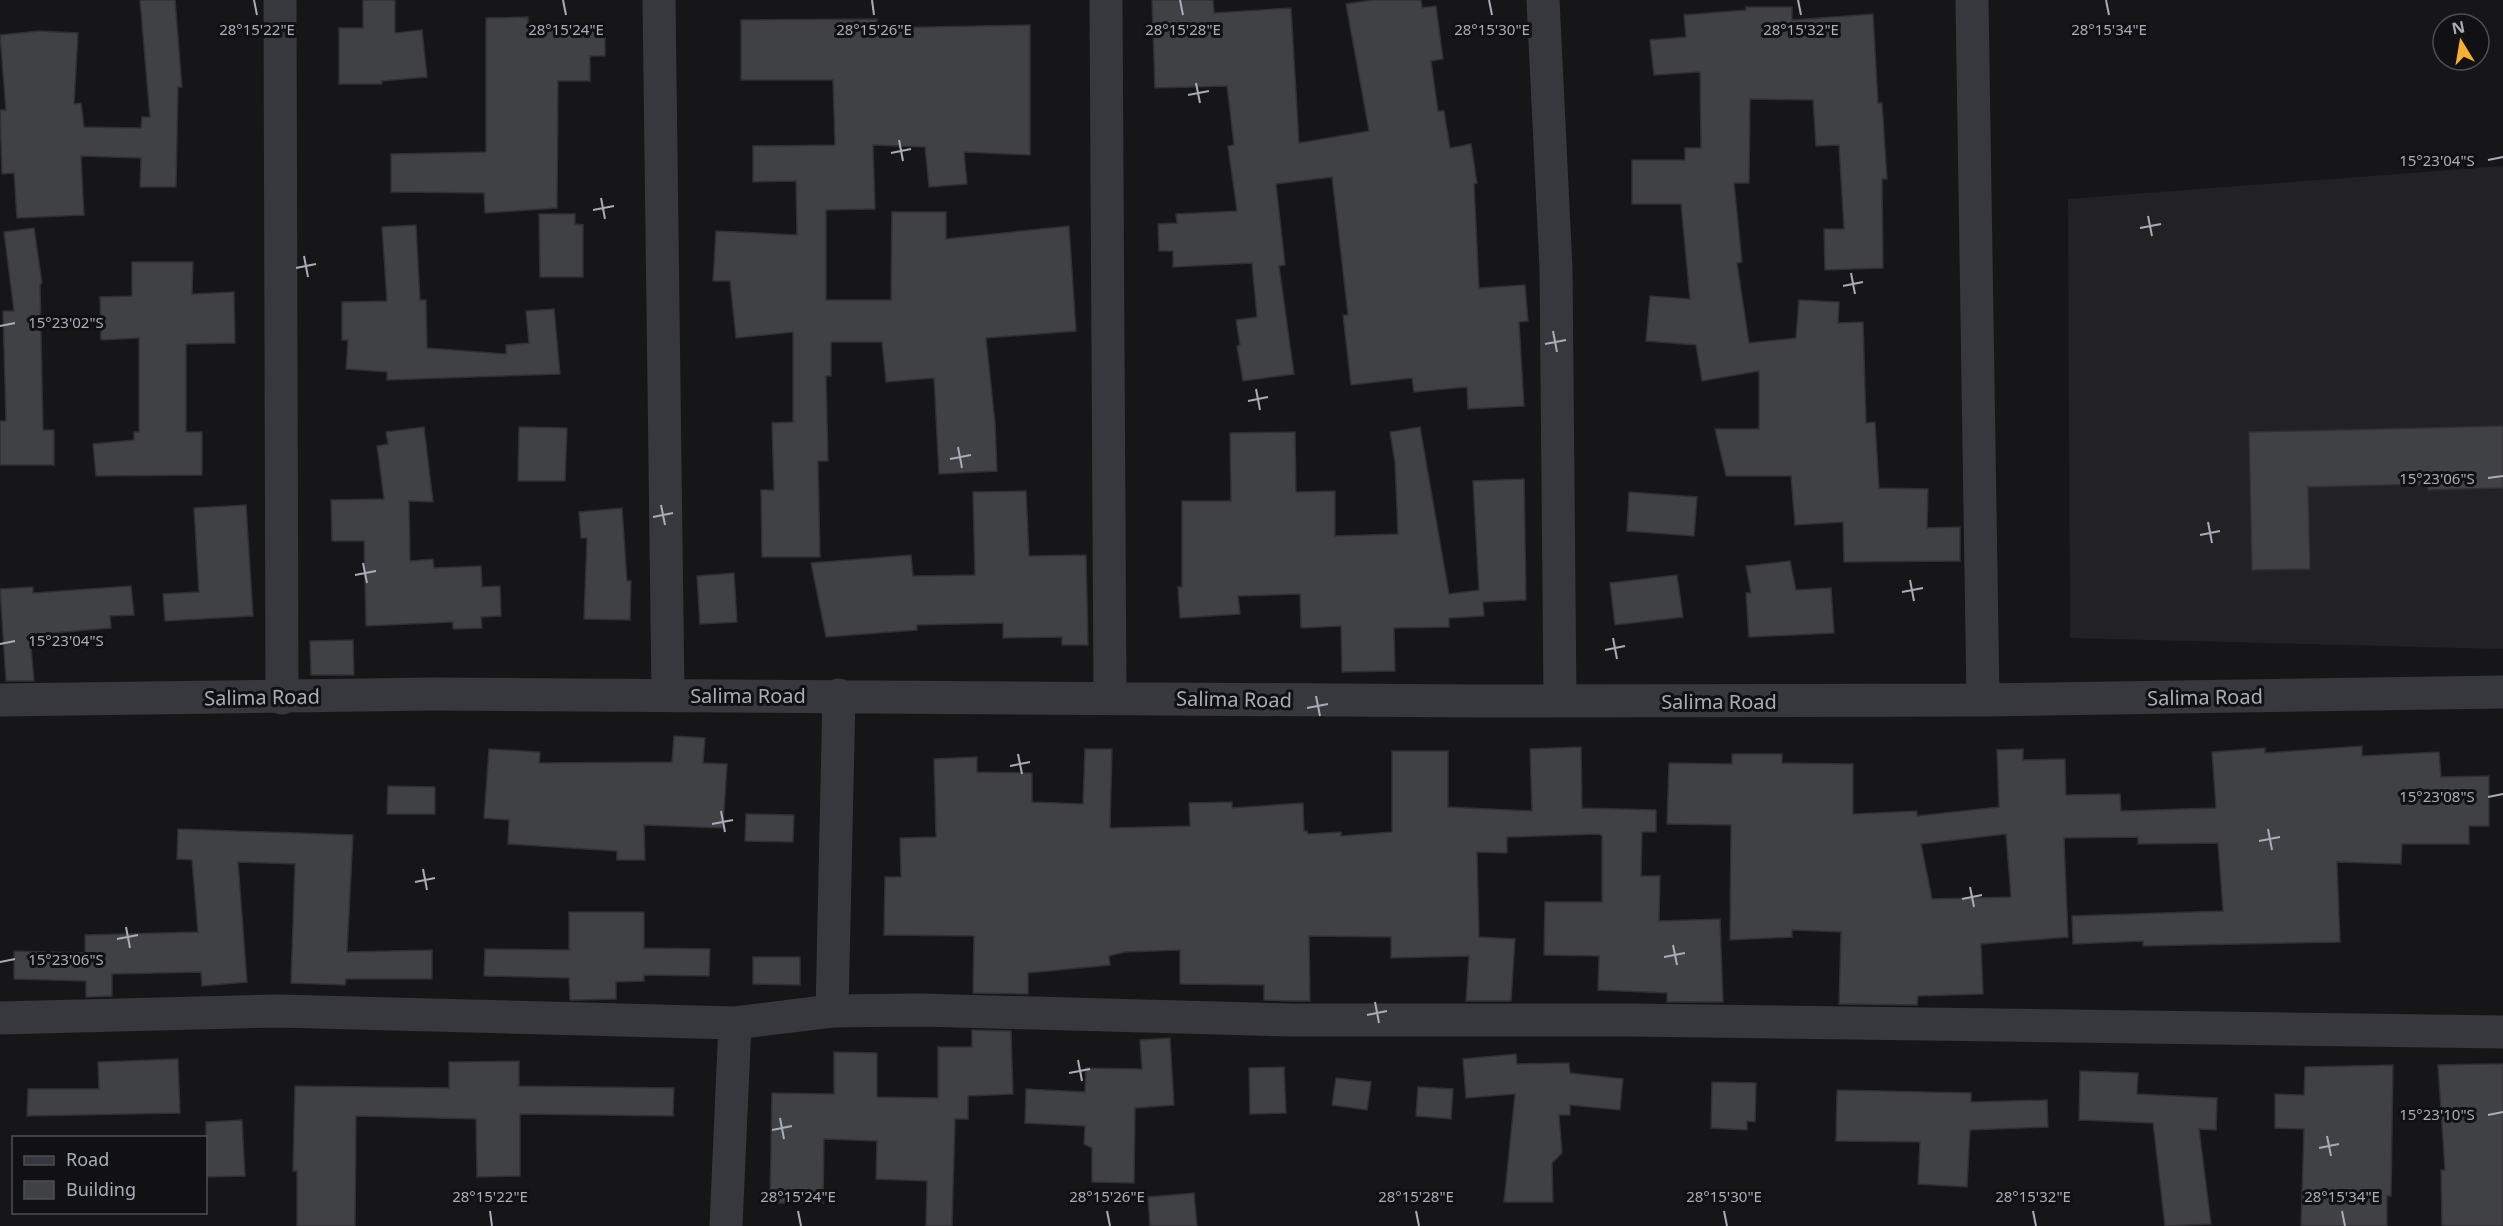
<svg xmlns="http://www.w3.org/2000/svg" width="2503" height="1226" font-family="'Noto Sans',sans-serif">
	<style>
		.built { fill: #222225 }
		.building { fill: #404145; stroke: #303034; stroke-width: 1.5; fill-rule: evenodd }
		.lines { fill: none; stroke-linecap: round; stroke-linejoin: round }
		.minor { stroke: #37383d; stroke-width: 33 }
		.ticks { fill: none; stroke: #a8adb8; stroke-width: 2 }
		.labels { text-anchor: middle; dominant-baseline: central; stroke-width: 6; stroke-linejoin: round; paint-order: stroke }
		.street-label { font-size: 20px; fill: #a8adb8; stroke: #111113 }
		.ticks-label { font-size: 15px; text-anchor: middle; fill: #a8adb8; stroke: #111113; stroke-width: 6; stroke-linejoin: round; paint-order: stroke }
	</style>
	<rect width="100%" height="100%" fill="#161618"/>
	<!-- built -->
	<path class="built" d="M2503,166V649L2070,638L2068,199Z"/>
	<!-- building -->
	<path class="building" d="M140,0H175L182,87H178L176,187H140L141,158L81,156L84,215L17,218L14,173L2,174L0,110H6L0,35L39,31L78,33L74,104L81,103L84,127L141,128L142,117H150Z
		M363,0H395V33L422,30L427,77L382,81V84H339V28H363Z
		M1152,0H1213L1214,13L1291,8L1299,143L1369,131L1346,4L1373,0H1421L1422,8L1436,6L1443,59L1431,61L1438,111H1444L1450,148L1471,144L1477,183L1474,184L1479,288L1525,285L1528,321L1519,322L1524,406L1468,409L1467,387L1414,392L1412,378L1351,385L1343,315H1348L1332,177L1276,184L1285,265L1279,266L1294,374L1243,381L1237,346L1240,345L1236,320L1257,317L1252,263L1173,267V251H1159L1158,224L1177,223L1176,214L1237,211L1228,146L1234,145L1227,86L1155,88Z
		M1746,7H1792V20L1873,14L1878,103H1882L1887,179H1882L1883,268L1825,270L1824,229H1844L1839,145L1816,146L1813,100L1750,99L1749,183H1734L1742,262L1737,263L1749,343L1796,338L1799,300L1839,302L1838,323L1863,322L1866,423L1875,422L1879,488L1928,489L1927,528L1960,527V561L1844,562L1843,522L1795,525L1791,476H1726L1715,429H1759V371L1702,381L1696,345L1646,341L1650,296L1690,299L1681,204H1632V160H1685V148H1701L1700,72L1654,75L1650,40L1686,37L1684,15L1746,10Z
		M528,17V27H605V56H590V81H558L557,208L485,213L484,193L391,192V154L486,152V18Z
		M877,19V28L1030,25V155L964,152L967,184L929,187L925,147L873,145L875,209L826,210V300H891L892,212H946V239L1069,226L1076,331L986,338L995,423L997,471L939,474L934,378L886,382L882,342H831V376H826L828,461H818L820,557H762L761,490H774L772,423L793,422V332L736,338L730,281H713L716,231L797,235L796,181L753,182V146L835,145L833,80H741V20Z
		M539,214H575V224L583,225V277H540Z
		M416,225L420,300H426L427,348L506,354V345L529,343L526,311L554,309L560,374L387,380V372L346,369L348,340H342V302L387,301L382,227Z
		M34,228L42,283L40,284L43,430H54V465H0V421H6L3,311H14L4,232Z
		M132,262H193L192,294L234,292L235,343L186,344V432H202V475L96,476L93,444L134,440V432H139V338L101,340L100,297L132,296Z
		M2503,426V488L2428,490V484L2308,487L2310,569L2252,570L2249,432Z
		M424,427L433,502L409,501L410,561L433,559L434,568L481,566L482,587L500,586L501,616L481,617L482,628L453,629V622L366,626L364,541H332L331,500L384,499L377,446L388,444L386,432Z
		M519,427L567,428L565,481H518Z
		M1420,427L1449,594L1479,590L1473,481L1524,479L1526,600L1483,602L1484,616L1449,618V627L1394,628L1395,671L1342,672L1341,626L1301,628L1300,594L1238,596L1240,614L1180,618L1178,587H1182V501H1231L1230,433L1295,432L1296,492L1335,491V536L1398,534L1395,462L1390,432Z
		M1026,491L1029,556L1086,555L1088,645H1062V637L1003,638V623L917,625V630L826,637L811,563L911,555L913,576L975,575L973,492Z
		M1629,492L1697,497L1694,536L1627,531Z
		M246,505L253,616L165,621L163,594L199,592L194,508Z
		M622,508L627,581H631L630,620L584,619L587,538H581L579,512Z
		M1790,561L1796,590L1831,588L1834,633L1749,637L1746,593H1751L1746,566Z
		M734,573L737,622L700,624L697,576Z
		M1677,575L1683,617L1615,625L1610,583Z
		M131,586L134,615L110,616L111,628L30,635L34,681H6L0,589L33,587V593Z
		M353,640L354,675H311L310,641Z
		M674,736L705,738L703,763L727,764L723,828L644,825L645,860H617V851L508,844L509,820L484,818L489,749L540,752L539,763L672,762Z
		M2362,746V756L2439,752L2441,777L2489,776V826H2469V844H2402L2401,864L2337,862L2340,942L2143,946V941L2073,944L2072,916L2223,911L2218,843L2138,844V837L2064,838L2068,937L1981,944L1983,994L1918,996L1917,1005L1839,1004L1841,932L1792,930V937L1730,940L1731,825L1667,824L1669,763L1732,764V754H1782V763L1853,764V814L1917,811V816L1999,807L1997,750L2023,749V760L2065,759L2066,795L2120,794L2121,811L2216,808L2212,752L2265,748V753ZM2006,834L2011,897L1932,899L1921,844Z
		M1581,747L1582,808L1656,810V832H1642L1641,876H1660L1659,921L1720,919L1723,1002H1667V993L1598,990L1599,956L1544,955L1545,902H1602V836L1599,834L1507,837V853L1477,852L1479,937L1515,939L1511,1001H1466L1469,956L1391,958V937L1309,936L1310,1001H1292L1264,1000V985L1180,984V950L1125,952L1109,956L1110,965L1028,973V994L973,993L974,936L884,935L885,877H901L900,838L936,837L934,759L977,757V772L1032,773V802L1083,804L1085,749H1112L1110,828L1190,826L1189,803L1232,802V808L1303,803L1304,831H1307L1308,834L1341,832V836L1392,832V751H1448V807L1532,811L1530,749Z
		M388,786L435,787V814H387Z
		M746,814L794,815L793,842L745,841Z
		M178,829L353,835L347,952L432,950V979H346L345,985L291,983L295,864L238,862L247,982L202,986L201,972L112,974V996L86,997V981L14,979V951L85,953V935L198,932L192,860L177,859Z
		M569,912H644V948L710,949L709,976L644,975V981L616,982V999L579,1000H570L569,978L484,976L485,949L569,950Z
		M753,957H800V985L753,984Z
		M972,1030L1011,1031L1013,1094L968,1096V1119H955L952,1226H926L927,1181L876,1179L877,1141L824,1139L823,1203H770L772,1093L834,1094V1052L877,1053V1097L938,1098V1047H972Z
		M1170,1038L1174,1105L1135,1108L1134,1183L1092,1182V1148L1084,1144L1085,1126L1025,1123L1026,1089L1085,1092L1086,1068L1142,1069L1140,1040Z
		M1516,1054L1517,1064L1569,1063L1570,1073L1623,1079L1620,1110L1570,1105V1115H1559L1562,1153L1552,1163L1553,1202H1504L1515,1094L1466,1098L1463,1059Z
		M178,1059L180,1113L27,1116L28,1089H99L98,1062Z
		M519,1061V1086L674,1088L673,1116L520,1114V1176L477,1177L476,1119L356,1116L355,1226H297V1171H293L295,1086L449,1088V1062Z
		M2483,1064H2503V1226H2442L2441,1170H2445L2438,1065Z
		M2393,1065L2391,1196H2387V1226H2301L2304,1129L2275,1128V1094L2304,1095L2305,1067Z
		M1284,1067L1286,1113L1250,1114L1249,1068Z
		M2080,1071L2138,1073L2137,1094L2217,1098L2216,1130L2199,1129L2211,1224L2165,1226L2153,1123L2079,1120Z
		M1336,1078L1371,1082L1367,1110L1332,1105Z
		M1712,1082L1756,1083L1755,1122L1747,1121V1130L1711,1128Z
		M1418,1087L1453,1089L1451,1119L1416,1116Z
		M1837,1090L1971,1093V1102L2047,1100L2048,1127L1970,1130L1967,1187L1918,1184L1920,1142L1836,1141Z
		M242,1120L245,1176L206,1177V1122Z
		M1194,1193L1197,1226H1150L1148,1197Z"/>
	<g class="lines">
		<!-- minor -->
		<path class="minor" d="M280,0L282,698
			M659,0L668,694
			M1106,0L1110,697
			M1543,0L1556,268L1560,701
			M1972,0L1983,700
			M0,700L433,694L1477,701L1983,700L2503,692
			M832,1011L839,695
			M0,1018L278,1011L735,1023L832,1011L920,1010L1292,1020H1630L2503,1032
			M726,1226L735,1023"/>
	</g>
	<!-- ticks -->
	<path class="ticks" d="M254,0L257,15M563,0L566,15M872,0L874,15M1180,0L1183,15M1489,0L1492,15M1798,0L1801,15M2106,0L2109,15M1196,83L1200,103M1188,95L1209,91M899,140L903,161M891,153L911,149M2488,160L2503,157M601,198L605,219M593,210L614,206M2148,216L2152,236M2140,228L2161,224M304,256L308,277M296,268L316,264M1851,273L1855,294M1843,286L1863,282M0,326L15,323M1553,331L1557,352M1545,344L1566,340M1256,389L1260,410M1248,401L1268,397M958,447L962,468M950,459L971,455M2488,478L2503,476M661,505L665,525M653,517L673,513M2208,522L2212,543M2200,535L2220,531M363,563L367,583M355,575L376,571M1910,580L1914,601M1902,592L1923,588M1613,638L1617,659M0,644L15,641M1605,650L1625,646M1316,696L1320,716M1307,708L1328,704M1018,754L1022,774M1010,766L1030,762M2488,797L2503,794M721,811L725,832M712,824L733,820M2268,829L2272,850M2259,841L2280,837M423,869L427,890M415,882L435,878M1970,887L1974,907M1962,899L1982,895M126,927L130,948M117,939L138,935M1673,945L1677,965M1664,957L1685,953M0,962L15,959M1375,1002L1379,1023M1367,1015L1387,1011M1078,1060L1082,1081M1069,1073L1090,1069M2488,1115L2503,1112M780,1118L784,1139M772,1130L792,1126M2327,1136L2331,1156M2319,1148L2339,1144M490,1211L492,1226M798,1211L801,1226M1107,1211L1110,1226M1416,1211L1419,1226M1724,1211L1727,1226M2033,1211L2036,1226M2342,1211L2345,1226"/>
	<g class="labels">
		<!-- street labels -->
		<g class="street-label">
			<text x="748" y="695">Salima Road</text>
			<text transform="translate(262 697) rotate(-1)">Salima Road</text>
			<text transform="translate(2205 697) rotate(-1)">Salima Road</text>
			<text transform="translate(1234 699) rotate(1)">Salima Road</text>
			<text x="1719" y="701">Salima Road</text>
		</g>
	</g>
	<g class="ticks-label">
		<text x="257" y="35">28°15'22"E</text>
		<text x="566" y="35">28°15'24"E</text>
		<text x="874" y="35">28°15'26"E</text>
		<text x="1183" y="35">28°15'28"E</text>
		<text x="1492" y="35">28°15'30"E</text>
		<text x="1801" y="35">28°15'32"E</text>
		<text x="2109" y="35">28°15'34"E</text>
		<text x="2437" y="166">15°23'04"S</text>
		<text x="66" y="328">15°23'02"S</text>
		<text x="2437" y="484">15°23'06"S</text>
		<text x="66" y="646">15°23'04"S</text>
		<text x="2437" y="802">15°23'08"S</text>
		<text x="66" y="965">15°23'06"S</text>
		<text x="2437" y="1120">15°23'10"S</text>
		<text x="490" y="1202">28°15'22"E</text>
		<text x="798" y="1202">28°15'24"E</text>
		<text x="1107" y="1202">28°15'26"E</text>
		<text x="1416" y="1202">28°15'28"E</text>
		<text x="1724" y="1202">28°15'30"E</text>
		<text x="2033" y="1202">28°15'32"E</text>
		<text x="2342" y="1202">28°15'34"E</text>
	</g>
	<!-- legend -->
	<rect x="12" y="1136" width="195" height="78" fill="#111113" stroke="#4d4f55" stroke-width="1.5"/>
	<rect x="24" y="1156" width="30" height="9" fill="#37383d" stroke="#4d4f55" stroke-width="1.5"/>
	<text x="66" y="1166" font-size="18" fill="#a8adb8">Road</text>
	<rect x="24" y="1181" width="30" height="18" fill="#404145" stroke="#4d4f55" stroke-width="1.5"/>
	<text x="66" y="1196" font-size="18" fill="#a8adb8">Building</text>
	<!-- north arrow -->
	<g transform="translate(2461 42) rotate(349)"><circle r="28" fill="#111113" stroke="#4d4f55" stroke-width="1.5"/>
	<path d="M0-4.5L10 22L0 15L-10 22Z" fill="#f2b134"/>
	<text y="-9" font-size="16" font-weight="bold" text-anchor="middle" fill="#a8adb8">N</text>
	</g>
</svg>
